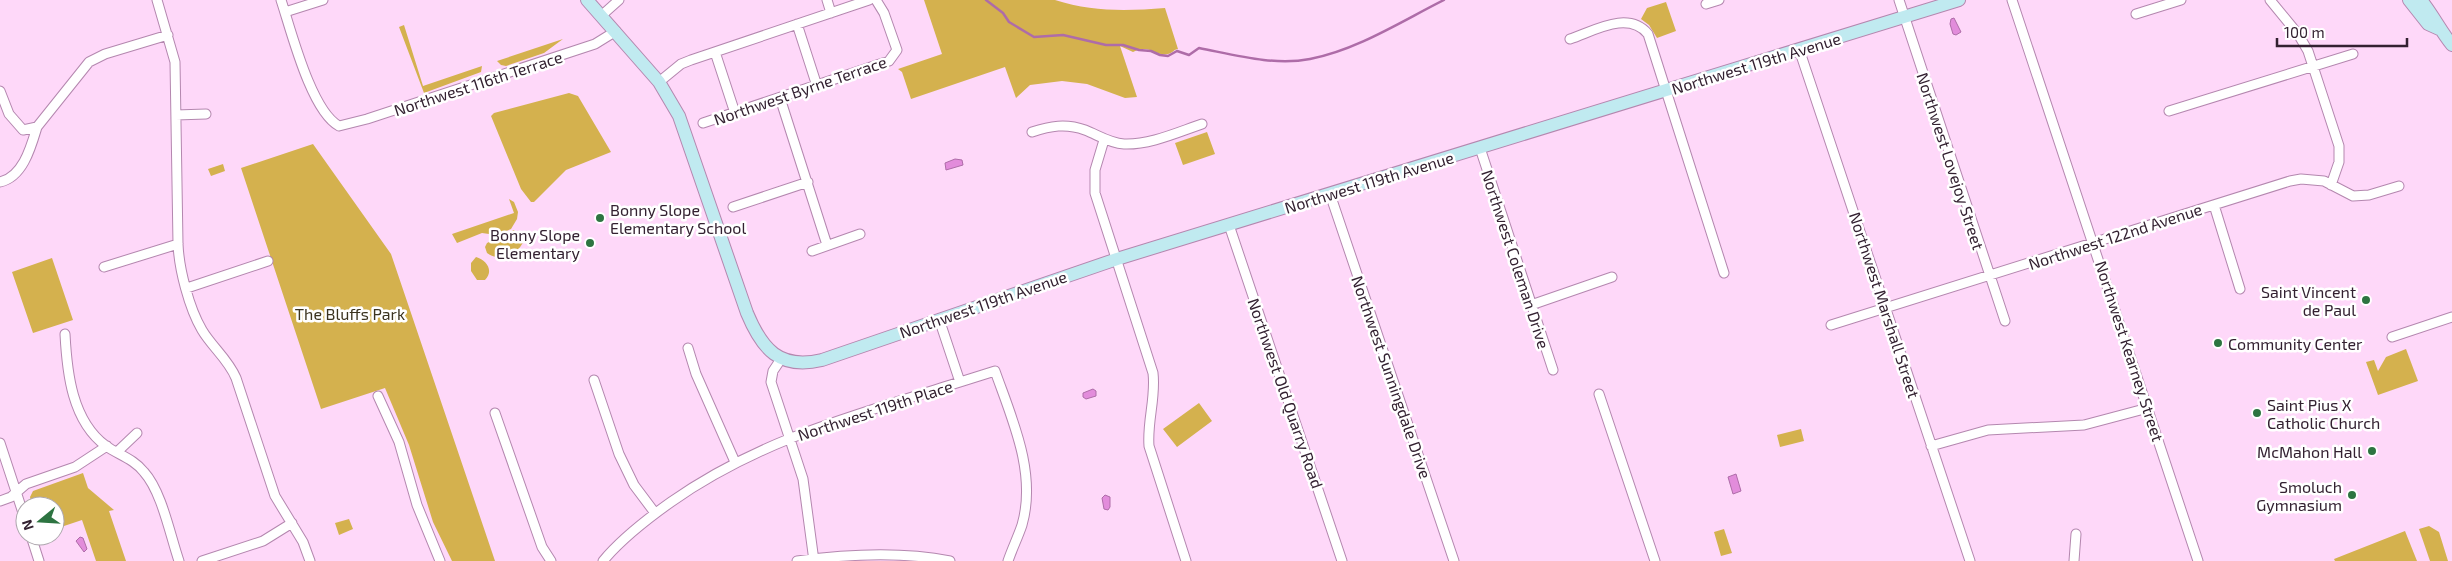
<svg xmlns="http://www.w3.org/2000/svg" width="2452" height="561" font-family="'Exo 2',sans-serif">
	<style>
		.green { fill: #d4b14e }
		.water { fill: #e28cdb; stroke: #ae6ca8 }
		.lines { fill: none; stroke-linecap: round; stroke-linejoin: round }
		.stream { stroke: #ae6ca8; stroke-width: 2.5 }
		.street-casing { stroke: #b487af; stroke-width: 11 }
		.secondary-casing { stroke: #b487af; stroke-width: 14 }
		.street { stroke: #fff; stroke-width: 9 }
		.secondary { stroke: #c0eaf0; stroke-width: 12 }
		.poi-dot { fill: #2d7441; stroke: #fff; stroke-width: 2 }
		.labels { text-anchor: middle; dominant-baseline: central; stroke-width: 5; stroke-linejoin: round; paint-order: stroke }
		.street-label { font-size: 16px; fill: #332131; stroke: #fff }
		.poi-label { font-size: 16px; fill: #332131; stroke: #fff; text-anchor: end }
		.park-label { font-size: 16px; fill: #3b331f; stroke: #fff }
	</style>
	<rect width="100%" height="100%" fill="#fed8f9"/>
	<!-- green -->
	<path class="green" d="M924,0H1055C1092,12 1127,11 1165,8L1178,49C1174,49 1173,53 1168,54C1157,57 1148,43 1133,52L1120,46L1137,97L1125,98L1087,84L1062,81L1030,85L1016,98L1005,67L911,99L902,72L898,69L942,54Z
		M1666,2L1676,31L1657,38L1649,25L1641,19L1647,8Z
		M404,25L423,86L482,66L481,72L424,93L399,27Z
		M563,39L544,53L506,66L501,65L497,61Z
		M569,93L578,96L611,152L566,170L534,202H531L521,189L491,116L494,113Z
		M1207,132L1215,154L1183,165L1175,143Z
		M313,144L391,254L495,561H452L433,522L409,445L385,388L321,409L241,168Z
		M223,164L225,171L211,176L208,169Z
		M509,199L514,202L518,212L517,219L511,229L496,235L482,233L457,243L452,234L514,213Z
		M514,230L523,242C517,256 499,262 487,253L485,247L487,243Z
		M476,257C487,260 494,271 485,280H477L471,271V263Z
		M52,258L73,320L33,333L12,272Z
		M2406,349L2418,381L2378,395L2366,362L2374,360L2378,371L2386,357Z
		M1199,403L1212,421L1177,447L1163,429Z
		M1801,429L1804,441L1780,447L1777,435Z
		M83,473L88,488L114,510L109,511L126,561H96L82,520L55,529V506H32L30,497L33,491Z
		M349,519L353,529L339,535L335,523Z
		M2429,526L2439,532L2448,561H2430L2419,529Z
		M1724,529L1732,553L1721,556L1714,532Z
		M2405,531L2417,561H2335L2334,559Z"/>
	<!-- water -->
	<path class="water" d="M1954,18L1961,32L1956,35L1953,34L1950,24L1951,19Z
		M955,159L962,160L963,165L946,170L945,163Z
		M1093,389L1096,391V396L1086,399L1083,397V393Z
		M1736,474L1741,491L1733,494L1728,477Z
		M1105,495L1110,497V507L1108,510L1104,509L1102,498Z
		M80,537L83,538L87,549L84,552L76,541Z"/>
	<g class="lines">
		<!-- stream -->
		<path class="stream" d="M986,0L1003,13L1009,22L1034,37L1063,35L1106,45H1123L1139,50L1151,51L1160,55L1168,56L1177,51L1189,55L1199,48C1235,55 1274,66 1310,59C1357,50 1402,21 1444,0"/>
		<!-- street casing -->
		<g class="street-casing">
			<path id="street" d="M157,0L175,62L178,244C179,269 189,308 202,330C212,347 228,359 236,378L275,496L303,542L310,561
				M281,0C291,30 311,111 339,126L367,119L595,44L616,31
				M827,0L831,13
				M1899,0L2005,321
				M2012,0L2198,561
				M2270,0L2298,34L2308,51L2339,146V162L2331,185
				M1706,4L1719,0
				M285,12L323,0
				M2136,14L2181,0
				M601,16L619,0
				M797,24L817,86
				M1570,39C1594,31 1628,10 1648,34L1724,273
				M1799,49L1970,561
				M715,52L735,113
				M659,82L681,64L691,60L869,0
				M0,91L9,114L23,130L37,127L89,62L105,54L168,35
				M780,98L827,245
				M2169,111L2353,54
				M176,115L206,114
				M703,123L889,61L897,50L884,13L876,0
				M1032,132C1050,126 1066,123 1085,130C1098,135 1109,143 1124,144C1150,145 1178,132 1202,124
				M1104,140L1095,170V193L1153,373C1156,398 1147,421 1149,446L1186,561
				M1480,148L1553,370
				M0,182C23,177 31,147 37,127
				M1330,194L1454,561
				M2214,205L2240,289
				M733,207L808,182
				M1229,225L1342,561
				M812,251L860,234
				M104,267L178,244
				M187,288L268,261
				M1531,305L1612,277
				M939,319L960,382L995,371C1012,419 1037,473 1022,525C1018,537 1012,549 1008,561
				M1831,325L2290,181L2301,179L2324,181L2353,196L2369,195L2399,186
				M65,334C67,373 72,421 106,446C119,455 134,459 144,472C162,492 170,535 179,561
				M2392,337L2452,317
				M688,348L696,374L735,462
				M781,359L773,371L771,382L803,479L814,561
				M594,380L619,454L634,485L655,513
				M1599,394L1655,561
				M378,396L399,442L417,505L440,561
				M495,413L542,547L551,561
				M0,443L25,519
				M1931,446L1988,430L2084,425L2148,408
				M117,452L137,433
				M0,501L11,497L26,484L75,467L107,446
				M31,536L39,561
				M202,561L263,541L292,523
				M603,561C622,538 647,519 671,502C762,438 857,415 960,382
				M797,561C848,554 900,551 950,561
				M2074,561L2076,534"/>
		</g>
		<!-- secondary casing -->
		<g class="secondary-casing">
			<path id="secondary" d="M587,0L659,82L679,116L747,313C762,349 779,370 822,360L1117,259L1959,0
				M2409,0L2428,24L2439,29
				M2421,0C2433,15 2440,30 2452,45"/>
		</g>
		<!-- street -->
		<use href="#street" class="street"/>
		<!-- secondary -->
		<use href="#secondary" class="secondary"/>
	</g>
	<!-- markers -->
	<g class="poi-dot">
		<circle cx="600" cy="218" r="5"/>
		<circle cx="590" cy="243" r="5"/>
		<circle cx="2366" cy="300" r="5"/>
		<circle cx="2218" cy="343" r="5"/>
		<circle cx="2257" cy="413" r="5"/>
		<circle cx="2372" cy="451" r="5"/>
		<circle cx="2352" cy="495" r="5"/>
	</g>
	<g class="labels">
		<!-- street labels -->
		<g class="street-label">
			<text transform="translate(1756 63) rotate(-17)">Northwest 119th Avenue</text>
			<text transform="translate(478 83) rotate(-18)">Northwest 116th Terrace</text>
			<text transform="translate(800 90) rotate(-19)">Northwest Byrne Terrace</text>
			<text transform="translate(1951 161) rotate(72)">Northwest Lovejoy Street</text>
			<text transform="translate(1369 182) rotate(-17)">Northwest 119th Avenue</text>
			<text transform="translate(2115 236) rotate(-18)">Northwest 122nd Avenue</text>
			<text transform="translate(1516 259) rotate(72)">Northwest Coleman Drive</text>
			<text transform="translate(983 304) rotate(-19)">Northwest 119th Avenue</text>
			<text transform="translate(1885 305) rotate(72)">Northwest Marshall Street</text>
			<text transform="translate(2130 351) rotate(72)">Northwest Kearney Street</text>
			<text transform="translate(1392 377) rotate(71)">Northwest Sunningdale Drive</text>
			<text transform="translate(1286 393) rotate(71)">Northwest Old Quarry Road</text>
			<text transform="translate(875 410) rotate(-18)">Northwest 119th Place</text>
		</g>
		<!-- poi labels -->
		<g class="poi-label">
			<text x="610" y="209" text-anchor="start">Bonny Slope<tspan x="610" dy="18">Elementary School</tspan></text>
			<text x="580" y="234">Bonny Slope<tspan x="580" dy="18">Elementary</tspan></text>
			<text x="2356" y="291">Saint Vincent<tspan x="2356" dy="18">de Paul</tspan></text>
			<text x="2228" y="343" text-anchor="start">Community Center</text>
			<text x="2267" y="404" text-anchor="start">Saint Pius X<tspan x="2267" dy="18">Catholic Church</tspan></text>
			<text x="2362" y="451">McMahon Hall</text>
			<text x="2342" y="486">Smoluch<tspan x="2342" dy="18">Gymnasium</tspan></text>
		</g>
		<!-- park labels -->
		<g class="park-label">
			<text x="350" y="313">The Bluffs Park</text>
		</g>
	</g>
	<!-- north arrow -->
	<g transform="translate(40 521) rotate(252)"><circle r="24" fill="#ffffff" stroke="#ada6ad"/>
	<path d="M0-4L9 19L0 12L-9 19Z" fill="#2d7441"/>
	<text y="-8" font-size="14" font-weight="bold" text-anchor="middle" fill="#332131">N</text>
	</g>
	<!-- scale -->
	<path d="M2277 38v8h130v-8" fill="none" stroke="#332131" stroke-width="2.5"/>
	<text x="2284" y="38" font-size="15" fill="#332131" stroke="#ffffff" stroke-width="4" paint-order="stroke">100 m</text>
</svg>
